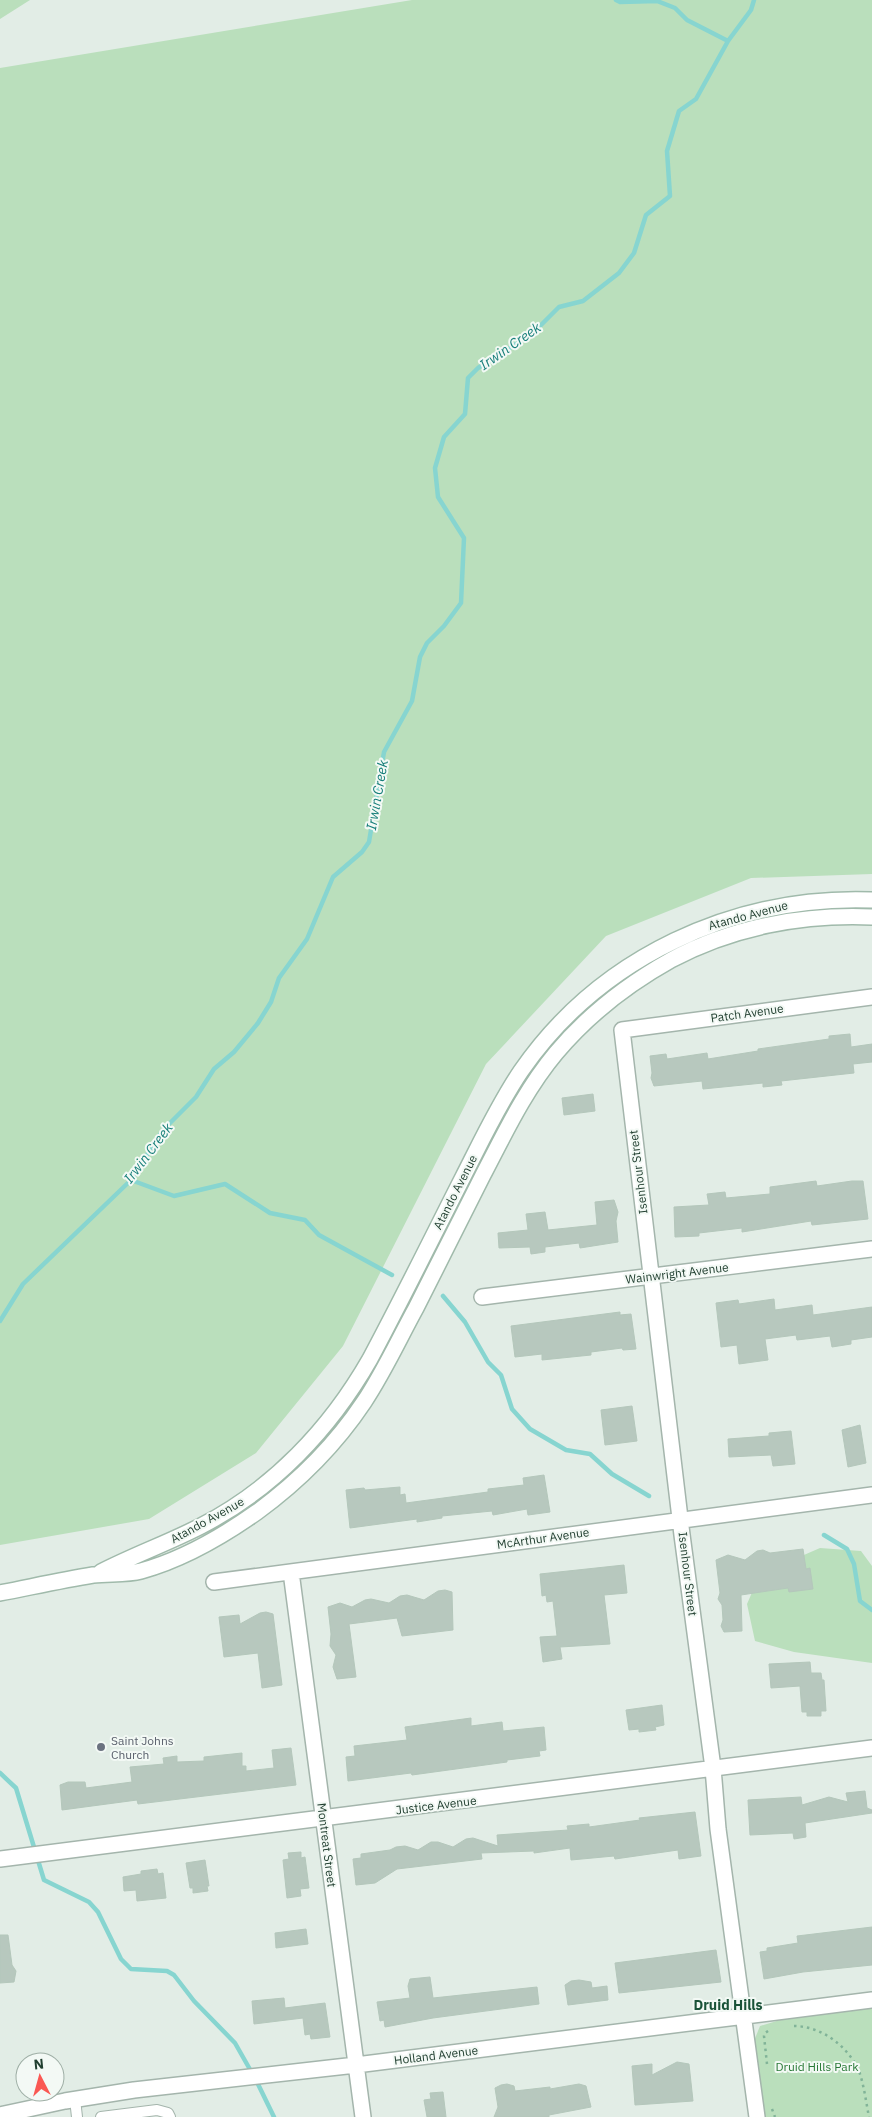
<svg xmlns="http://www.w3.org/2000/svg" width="872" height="2117" font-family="'IBM Plex Sans',sans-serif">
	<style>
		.green { fill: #badfbc }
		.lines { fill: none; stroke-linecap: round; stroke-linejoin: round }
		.stream { stroke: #87d5d0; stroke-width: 4.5 }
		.building { fill: #b7c8be; stroke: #b4c7bb }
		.lane-casing { stroke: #a4b5ac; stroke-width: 12 }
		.street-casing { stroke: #a4b5ac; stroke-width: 18 }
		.secondary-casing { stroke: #a0baab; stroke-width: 18 }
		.path { stroke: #81b398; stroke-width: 2.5; stroke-dasharray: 2.5 4; stroke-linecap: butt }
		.lane { stroke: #fff; stroke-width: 10 }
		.street { stroke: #fff; stroke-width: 15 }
		.secondary { stroke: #fff; stroke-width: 15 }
		.worship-dot { fill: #6b7280; stroke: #f3f9f5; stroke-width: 2 }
		.labels { text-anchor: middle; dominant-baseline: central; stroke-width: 4; stroke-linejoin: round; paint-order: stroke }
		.street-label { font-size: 12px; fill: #213f30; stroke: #f3f9f5 }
		.worship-label { font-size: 12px; fill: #5b616d; stroke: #f3f9f5; text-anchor: start }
		.park-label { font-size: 12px; fill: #287936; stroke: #f3f9f5 }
		.water-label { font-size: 14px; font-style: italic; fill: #177f7a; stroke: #f3f9f5 }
		.neighbourhood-label { font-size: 14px; font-weight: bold; fill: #1b5339; stroke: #f3f9f5 }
	</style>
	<rect width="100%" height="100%" fill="#e2ede6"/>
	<!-- green -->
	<path class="green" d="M0,0H30L0,19Z
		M412,0H872V874L751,878L606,936L486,1064L343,1346L256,1453L149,1519L0,1545V68Z
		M820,1548L861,1551L872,1566V1663L794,1652L755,1641L747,1604L760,1574Z
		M872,2008V2117H765L754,2041L760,2026L780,2020Z"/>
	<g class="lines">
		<!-- stream -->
		<path class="stream" d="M616,0L620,2L657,1L675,8L687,20L728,41
			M131,1180L174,1196L225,1184L270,1213L305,1220L319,1235L392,1275
			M443,1296L465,1322L488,1362L501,1375L512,1409L530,1429L566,1450L590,1454L612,1474L649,1496
			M0,1321L23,1284L131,1180L163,1130L196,1097L214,1069L234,1052L258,1023L271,1002L279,978L307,939L333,877L362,852L369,842L384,752L412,701L420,657L427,643L444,626L461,603L464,538L438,497L435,468L444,437L465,414L468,378L478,368L532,334L559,307L583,301L619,273L634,253L646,215L670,196L667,151L679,111L696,99L728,41L751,10L754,0
			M824,1535L847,1549L854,1564L860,1601L872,1610
			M0,1773L16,1788L44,1880L89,1902L98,1912L121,1959L131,1969L167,1971L174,1975L194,2001L235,2043L252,2073
			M256,2080L274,2117"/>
	</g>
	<!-- building -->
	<path class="building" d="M850,1034L851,1047L872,1044V1062L853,1064L854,1073L781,1081L782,1085L763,1087V1083L703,1089L702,1081L654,1086L651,1078L652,1073L650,1056L666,1054L667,1059L707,1053L708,1059L758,1051V1049L829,1039V1036Z
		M593,1094L595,1111L564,1115L562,1098Z
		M816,1181L817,1186L852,1181H863L868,1219L812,1225L811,1221L742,1232V1228L699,1233V1236L675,1237L674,1207L709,1205L707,1194L725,1192L726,1198L770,1194V1187Z
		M614,1200L618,1212L616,1221L618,1242L580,1248L579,1243L545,1247V1252L531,1254L530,1247L499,1248L498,1233L528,1230L526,1214L545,1212L548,1230L597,1225L595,1202Z
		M774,1299L775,1310L812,1305L813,1315L872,1307V1337L851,1340V1344L832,1347L830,1336L797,1340L796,1335L765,1339L768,1360L739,1364L737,1345L721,1347L716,1303L738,1300L739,1304Z
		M620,1312V1315L631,1314L636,1349L623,1350L622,1348L591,1352V1355L542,1360V1354L515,1357L511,1326Z
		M632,1406L637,1441L605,1445L601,1410Z
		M860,1425L866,1463L848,1467L842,1430Z
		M791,1431L795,1464L773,1466L771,1455L729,1457L728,1439L769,1436V1433Z
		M544,1475L550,1512L528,1515L527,1509L493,1515L492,1511L442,1516V1518L417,1522V1519L350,1528L346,1490L364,1488L365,1490L400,1487V1495L405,1494L406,1503L488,1492V1489L524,1485L523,1478Z
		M803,1549L806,1569L810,1568L813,1589L789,1592L788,1588L741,1595L742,1631L724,1632L721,1626L723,1620L722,1605L718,1599L720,1593L716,1560L728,1555L745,1560L757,1551L763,1550L770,1553Z
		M624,1565L627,1593L604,1595L610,1644L560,1647L562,1659L543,1662L540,1637L557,1636L553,1601L547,1602L546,1595L542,1596L540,1574Z
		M445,1590L452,1592L453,1630L402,1636L397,1618L349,1624L356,1677L337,1679L333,1667L336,1655L330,1646L331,1634L328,1607L340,1603L352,1607L365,1600L371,1599L389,1603L400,1596L407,1595L424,1600L438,1591Z
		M266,1612L273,1614L282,1685L262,1688L258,1653L224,1657L219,1617L239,1615L240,1624L260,1613Z
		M810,1662L811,1673H821L822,1680H824L826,1711H821V1716H807V1712H802L800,1686L771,1688L769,1664Z
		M662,1705L664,1725L655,1727L656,1730L639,1732V1729L629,1730L626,1710Z
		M471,1718V1726L502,1722L503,1731L544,1727L546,1750L539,1751L540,1756L507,1760V1762L412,1775L411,1773L348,1781L346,1757L355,1756L354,1746L407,1740L405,1727Z
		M291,1748L296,1785L138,1804L137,1800L62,1810L60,1785L68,1782H85L86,1788L132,1782L130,1767L164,1764L163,1758L177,1756V1762L204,1761V1757L242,1753V1766H246V1771L274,1768L272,1750Z
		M865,1791L867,1808L872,1810V1813L805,1823L806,1837L794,1839L793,1833L750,1835L748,1800L801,1797L802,1805L829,1797L848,1802L846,1793Z
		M695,1812L701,1856L679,1859L678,1850L615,1859L614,1856L571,1860L570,1848L534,1853V1851L481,1853L482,1859L397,1869L375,1883L356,1885L353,1859L361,1858V1854L390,1850L396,1847L405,1846L418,1850L431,1842H438L453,1847L466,1839L473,1838L498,1846L497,1835L568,1830L567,1826L589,1824V1827L640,1820L639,1818Z
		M301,1852V1858L305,1857L309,1888L300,1889L301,1896L287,1898L283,1860L289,1859L288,1853Z
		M205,1860L209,1886H207L208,1891L193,1893V1888H190L186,1863Z
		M157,1869L158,1874L163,1873L166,1898L137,1901L136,1890L124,1891L123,1877L141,1874V1871Z
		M872,1927V1965L803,1972L764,1979L760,1952L767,1951V1948L798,1943L797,1936Z
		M306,1929L308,1944L276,1948L275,1933Z
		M0,1935H8L12,1965L16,1971L14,1982L0,1983Z
		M716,1950L721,1982L619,1993L615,1963Z
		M430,1977L433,1998L537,1987L539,2004L433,2018L385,2027L384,2020L380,2021L377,2002L410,1998L408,1986L410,1979Z
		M579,1980L591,1982L592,1988L607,1986L608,2000L568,2005L565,1985L571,1981Z
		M284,1998L285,2008L325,2003L330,2037L311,2039L310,2034L305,2035L303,2018L254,2024L252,2001Z
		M677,2062L689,2064L693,2101L635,2105L632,2066L652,2064V2075Z
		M507,2084L514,2086L515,2091L550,2087V2089L579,2084L586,2086L591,2107L549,2115V2117H494L498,2107L495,2088L501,2085Z
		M443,2092L446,2117H427L424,2100L431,2099L430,2093Z"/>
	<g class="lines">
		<!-- lane casing -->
		<g class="lane-casing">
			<path id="lane" d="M75,2099L77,2117
				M101,2117L157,2110L168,2113L170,2117"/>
		</g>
		<!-- street casing -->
		<g class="street-casing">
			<path id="street" d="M482,1297L872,1249
				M291,1572L363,2117
				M214,1582L872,1495
				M0,1859L872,1748
				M0,2115L65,2101L134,2090L356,2065L872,2000
				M757,2117L718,1829L713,1768L682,1535L622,1030L872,997"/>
		</g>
		<!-- secondary casing -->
		<g class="secondary-casing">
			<path id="secondary" d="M101,1572C134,1555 168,1543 201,1526C273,1489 330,1429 370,1359C402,1299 432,1238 463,1177C481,1142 498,1105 521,1071C600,957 734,895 872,900
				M0,1593C31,1587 62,1580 93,1575C109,1573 126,1575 141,1571C181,1560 223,1536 257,1512C298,1482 336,1444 364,1402C384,1372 399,1339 416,1308C438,1264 461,1219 483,1175C505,1133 525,1090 556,1053C588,1015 628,984 671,960C732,927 803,914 872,917"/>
		</g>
		<!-- path -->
		<path class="path" d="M794,2026C821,2026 848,2046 859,2071C864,2085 866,2102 869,2117
			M767,2064L764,2036L765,2033L771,2029
			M772,2109L775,2117"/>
		<!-- lane -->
		<use href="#lane" class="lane"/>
		<!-- street -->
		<use href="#street" class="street"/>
		<!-- secondary -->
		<use href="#secondary" class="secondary"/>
	</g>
	<!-- markers -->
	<circle class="worship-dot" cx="101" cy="1747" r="5"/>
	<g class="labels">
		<!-- street labels -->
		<g class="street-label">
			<text transform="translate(748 915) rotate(-15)">Atando Avenue</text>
			<text transform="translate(747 1013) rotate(-8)">Patch Avenue</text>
			<text transform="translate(638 1172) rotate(-97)">Isenhour Street</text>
			<text transform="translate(455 1192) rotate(-63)">Atando Avenue</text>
			<text transform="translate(677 1273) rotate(-7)">Wainwright Avenue</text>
			<text transform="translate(207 1520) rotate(-29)">Atando Avenue</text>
			<text transform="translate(543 1538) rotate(-8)">McArthur Avenue</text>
			<text transform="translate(688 1574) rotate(83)">Isenhour Street</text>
			<text transform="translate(436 1805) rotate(-7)">Justice Avenue</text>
			<text transform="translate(327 1845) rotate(83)">Montreat Street</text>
			<text transform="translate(436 2055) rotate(-7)">Holland Avenue</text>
		</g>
		<!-- worship labels -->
		<g class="worship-label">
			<text x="111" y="1740">Saint Johns<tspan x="111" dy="14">Church</tspan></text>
		</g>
		<!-- park labels -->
		<g class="park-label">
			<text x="817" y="2066">Druid Hills Park</text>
		</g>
		<!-- water labels -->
		<g class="water-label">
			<text transform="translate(510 346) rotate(-35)">Irwin Creek</text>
			<text transform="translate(377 795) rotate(-80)">Irwin Creek</text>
			<text transform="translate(148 1153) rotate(-53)">Irwin Creek</text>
		</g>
		<!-- neighbourhood labels -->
		<g class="neighbourhood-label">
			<text x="728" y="2005">Druid Hills</text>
		</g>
	</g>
	<!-- north arrow -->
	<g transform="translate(40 2077) rotate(354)"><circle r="24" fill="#f3f9f5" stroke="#9fafa6"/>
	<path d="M0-4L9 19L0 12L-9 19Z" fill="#fa5853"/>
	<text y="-8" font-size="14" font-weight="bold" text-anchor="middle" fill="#213f30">N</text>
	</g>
</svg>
